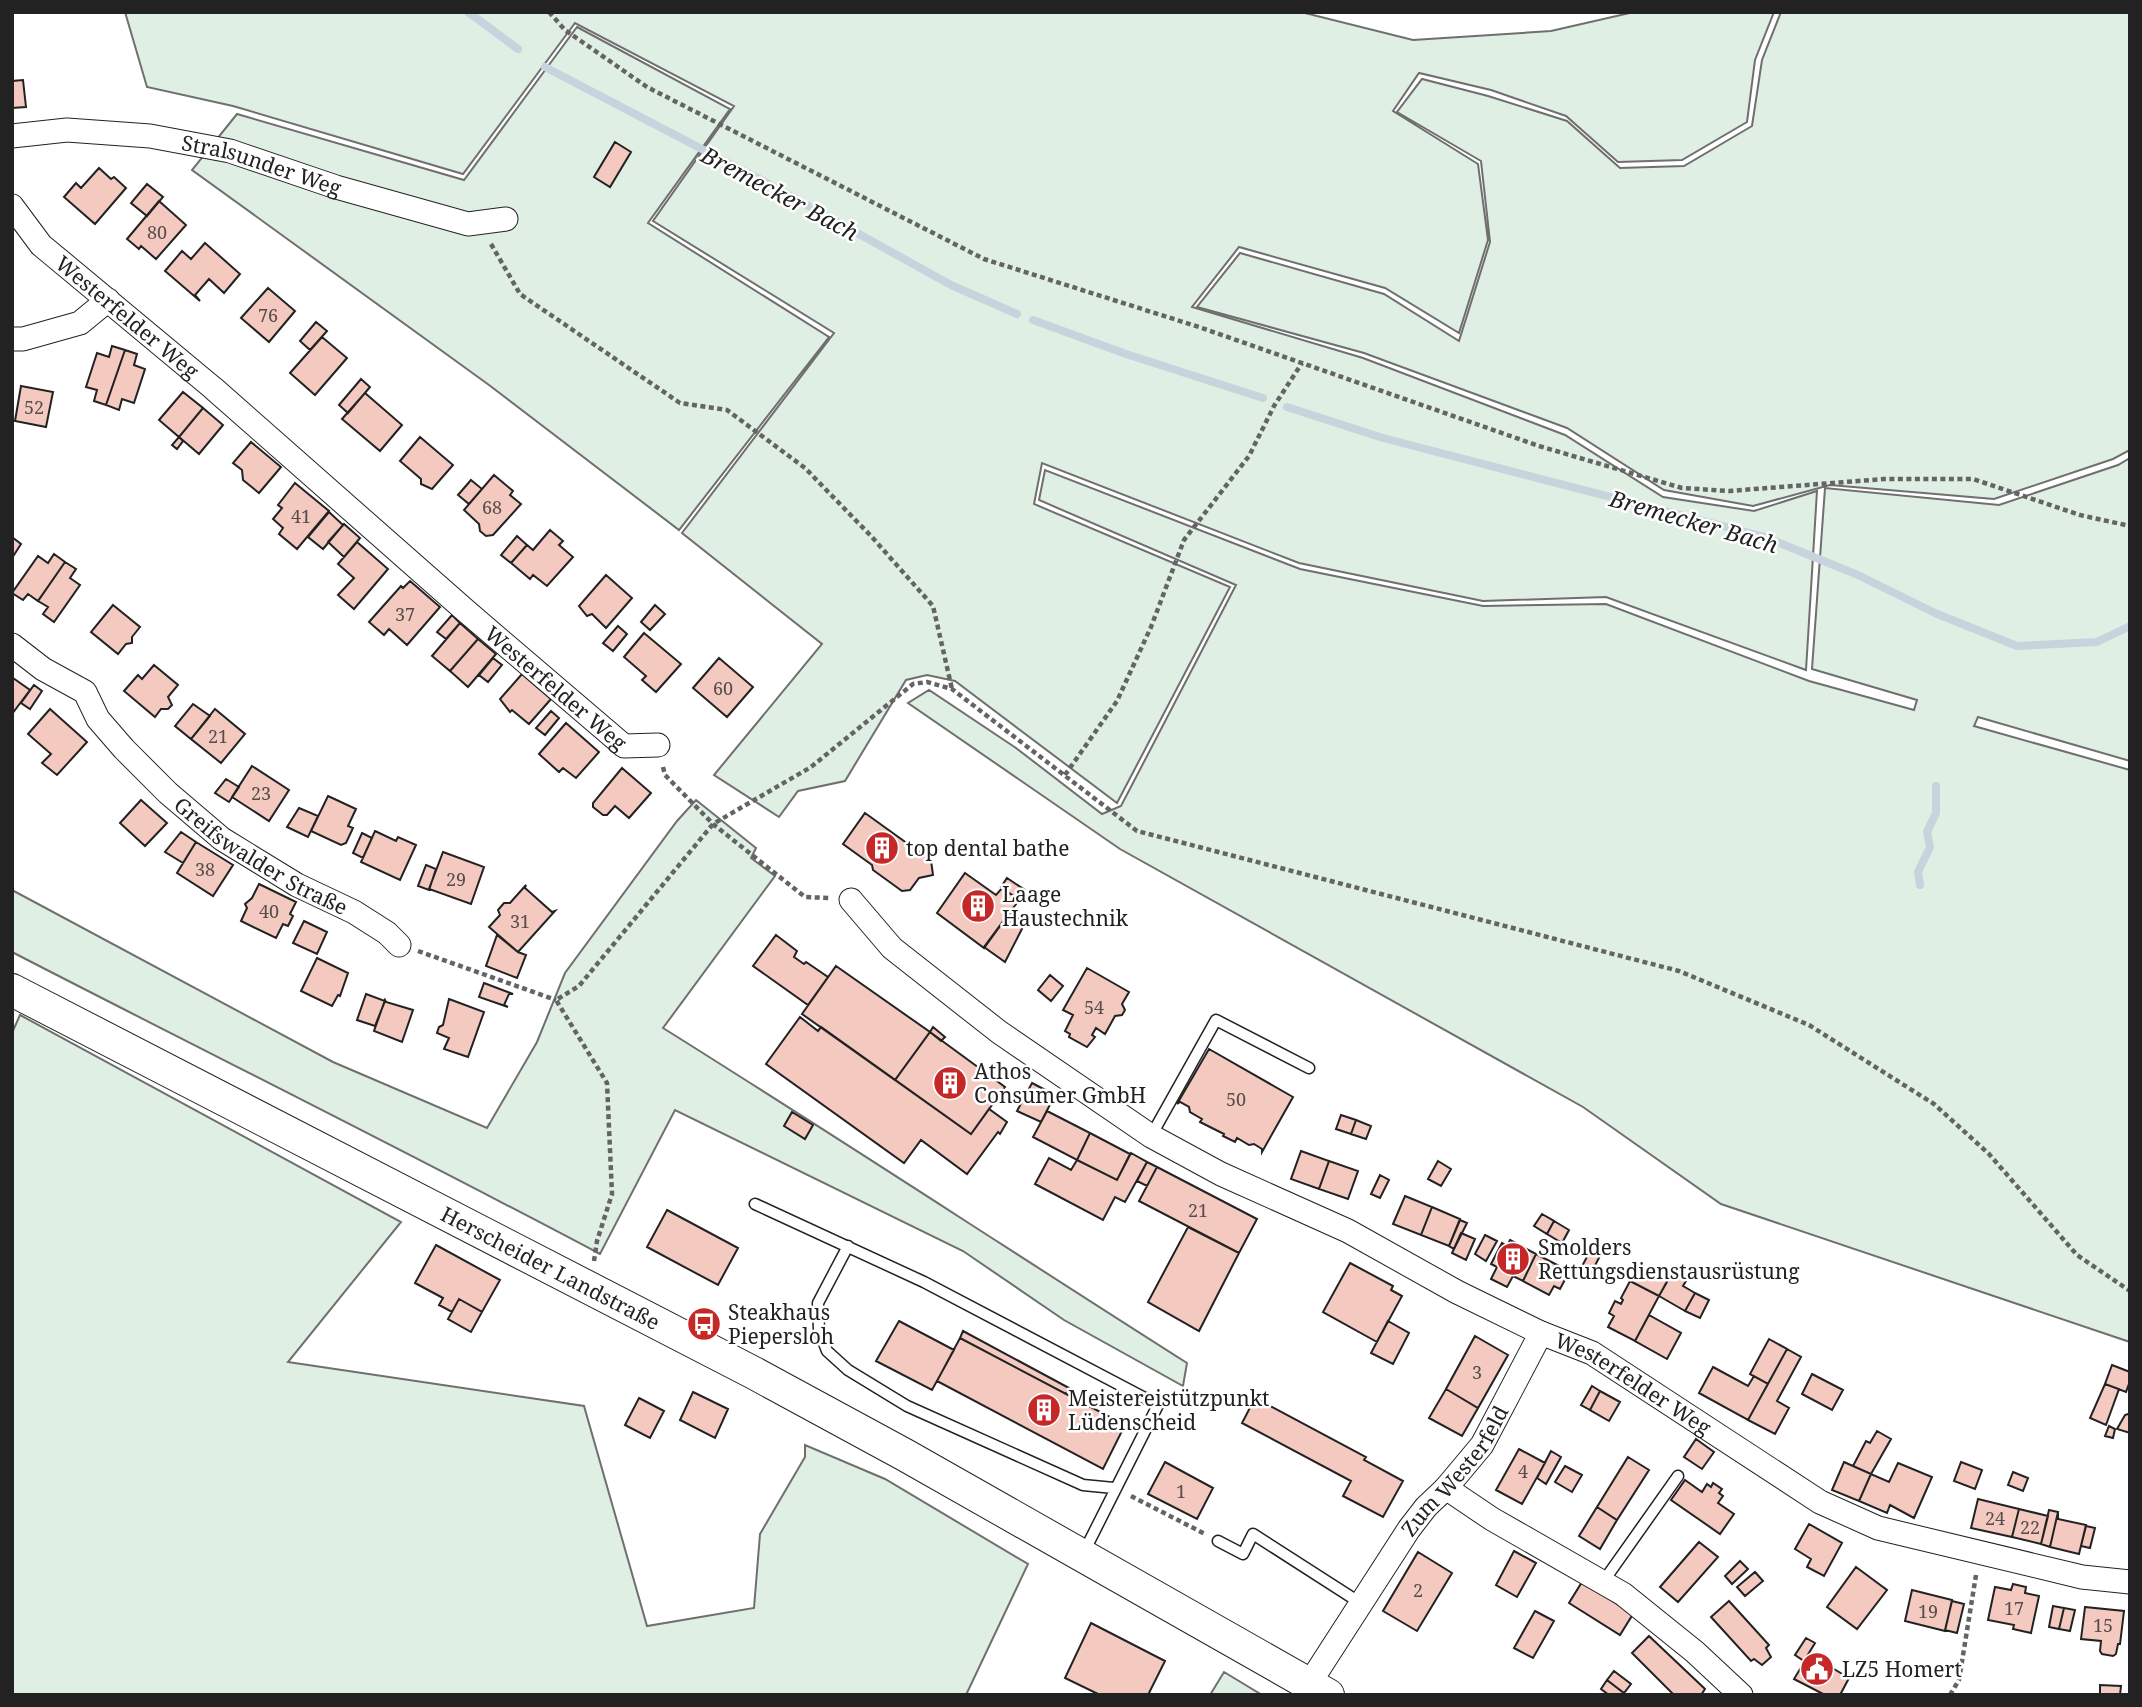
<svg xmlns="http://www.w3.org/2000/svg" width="2142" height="1707" font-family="'Noto Serif',serif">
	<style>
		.green { fill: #e0efe3; stroke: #6f6f6f; stroke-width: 2 }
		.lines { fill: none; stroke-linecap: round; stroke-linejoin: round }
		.stream { stroke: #c7d3dd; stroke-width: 8 }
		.building { fill: #f3c9c0; stroke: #222; stroke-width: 2 }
		.service-casing { stroke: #222; stroke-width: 13 }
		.minor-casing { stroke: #222; stroke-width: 25 }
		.secondary-casing { stroke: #222; stroke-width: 34 }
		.path { stroke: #646464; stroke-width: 4.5; stroke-dasharray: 5 3.5; stroke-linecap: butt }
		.service { stroke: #fff; stroke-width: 10 }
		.minor { stroke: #fff; stroke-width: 23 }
		.secondary { stroke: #fff; stroke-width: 32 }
		.labels { text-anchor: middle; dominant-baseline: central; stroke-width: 5; stroke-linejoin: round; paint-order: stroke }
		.number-label { font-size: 18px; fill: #564c4a }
		.street-label { font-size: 21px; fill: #222; stroke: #fff }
		.poi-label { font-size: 21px; fill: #222; stroke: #fff; text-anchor: start }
		.water-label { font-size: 23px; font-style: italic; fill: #222; stroke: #fff }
	</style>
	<rect width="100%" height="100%" fill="#fff"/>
	<!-- green -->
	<path class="green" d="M125,12H1301L1413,40L1551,31L1634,12H1774L1755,60L1747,122L1682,160L1618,162L1566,116L1491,90L1419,73L1393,111L1478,164L1488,240L1459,333L1385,288L1239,247L1192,307L1363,358L1565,435L1663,497L1754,511L1817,491L1806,670L1606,597L1483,601L1299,563L1042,463L1034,504L1230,587L1117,803L955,681L927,675L906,680L845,781L798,791L779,817L714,775L822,644L682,533L834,333L653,221L734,106L575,23L463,174L233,106L147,87Z
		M1781,12H2130V450L2113,459L1994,499L1830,485L1753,506L1664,490L1567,428L1364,353L1197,307L1240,253L1384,294L1459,341L1490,242L1481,161L1397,112L1422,79L1488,96L1567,121L1620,168L1684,166L1752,126L1762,60Z
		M577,27L730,109L648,223L829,337L679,530L489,385L192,170L237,114L464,180Z
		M2130,458V761L1978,717L1974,726L2130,770V1342L1721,1204L1583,1107L1120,849L908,703L929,690L1016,748L1102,814L1121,806L1236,585L1039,500L1045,470L1300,569L1483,606L1606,604L1809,681L1914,710L1917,700L1812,669L1825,488L1999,505L2118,465Z
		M696,800L756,848L751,858L775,876L663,1028C839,1138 1012,1252 1187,1363L1183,1386L1064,1320L963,1251L675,1110L600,1254C406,1151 208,1053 12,952V890L333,1062L487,1128L537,1042L565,973L677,821Z
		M20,1015L401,1222L288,1362L584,1406L647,1626L754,1608L760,1534L805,1457V1445L885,1479L1028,1564L966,1695H12V1033Z
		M1224,1672L1262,1695H1210Z"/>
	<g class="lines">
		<!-- stream -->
		<path class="stream" d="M468,12L518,49
			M545,67L767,183L951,285L1017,314
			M1033,320L1126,354L1263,398
			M1287,407L1383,438L1765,537L1858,575L1935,613L2017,646L2097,642L2130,626
			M1920,885L1918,872L1930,847L1927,832L1936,813V786"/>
	</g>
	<!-- building -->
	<path class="building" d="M23,80L26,107L12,108V81Z
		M615,142L631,152L610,187L594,177Z
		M99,168L111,179L114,177L126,188L95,224L64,197L76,183L81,188Z
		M147,184L163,197L147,216L131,203Z
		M159,201L186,225L156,259L141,246L139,249L127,239Z
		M205,243L240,274L224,293L209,279L195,295L200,301L165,271L182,251L191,259Z
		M268,288L295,311L269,342L241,318Z
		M316,322L327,331L310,350L300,341Z
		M322,337L347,358L315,395L290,373Z
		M112,346L125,350L106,405L94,401L97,390L86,387L97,353L109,357Z
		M125,350L137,354L134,365L145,369L134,403L122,399L119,410L106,405Z
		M361,379L370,387L348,413L339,405Z
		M21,386L53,392L46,427L15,421Z
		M183,392L203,408L179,437L159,420Z
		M365,393L402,425L380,451L342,419Z
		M203,408L223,425L199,454L179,437Z
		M179,437L183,441L177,449L172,445Z
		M420,437L453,465L432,489L421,484V479L400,461Z
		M251,442L281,467L259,493L243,480L242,470L233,463Z
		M494,475L513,491L510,495L521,504L493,535L486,536L480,531L479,524L464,510Z
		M471,480L482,489L469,504L458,495Z
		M295,483L329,511L297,549L279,534L283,528L273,519L282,508L278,505Z
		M329,512L343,525L323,549L308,537Z
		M344,524L360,538L344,557L328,542Z
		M550,530L563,541L559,545L573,557L547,586L533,575L530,579L511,563L527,545L533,550Z
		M517,536L527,545L511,563L501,555Z
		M12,537L21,544L14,555L12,553Z
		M357,542L388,569L354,609L338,595L354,578L338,564Z
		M54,554L65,562L38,601L28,594L23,600L12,593L38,556L48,563Z
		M65,562L76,569L70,578L80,585L54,622L43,614L48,607L38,601Z
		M606,575L632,598L606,628L592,614L587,616L579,606Z
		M410,581L440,607L407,645L389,629L384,635L369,622L401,586L403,588Z
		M113,605L140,627L132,637V643L126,644L118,654L91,632Z
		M655,605L665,614L650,630L641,622Z
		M452,615L460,623L446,639L437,632Z
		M460,623L478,639L450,671L432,656Z
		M618,626L627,634L613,651L603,643Z
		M644,633L681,664L656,692L642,680L646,676L624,657Z
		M478,639L496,654L468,687L450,671Z
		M493,658L502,665L488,682L479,675Z
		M719,658L753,687L727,717L693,688Z
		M154,665L178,685L168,697L172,705L168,709H161L155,717L124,691L138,675L142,679Z
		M522,674L551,699L529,724L512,710L510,712L500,699Z
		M13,678L30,690L12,714V680Z
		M34,685L42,691L30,709L21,703Z
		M193,704L210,716L191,739L175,726Z
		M50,709L87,742L57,775L42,763L51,754L28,734Z
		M215,709L245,734L221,763L191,739Z
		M551,711L559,718L545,735L536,728Z
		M566,723L599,752L576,778L563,768L559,772L539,754Z
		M252,766L289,790L269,821L232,797Z
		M622,768L651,793L629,818L615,806L607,815H603L593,807V803Z
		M226,779L239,787L229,802L215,793Z
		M328,796L356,809L348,826L353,828L346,843L341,845L311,831Z
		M141,800L167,823L145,846L120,823Z
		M299,808L318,816L308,837L287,827Z
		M865,813L922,854L930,853L933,875L919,878L910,890L902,891L873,870L872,865L843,844Z
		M375,831L396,841L398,837L416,845L400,880L361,862Z
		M181,832L196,842L183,863L165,852Z
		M362,833L372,838L363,858L353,853Z
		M196,842L233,865L213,896L177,873Z
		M443,852L484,867L471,904L429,889Z
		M426,865L436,869L429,890L418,886Z
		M965,873L996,895L1002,888L1019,900L984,948L937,913Z
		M1007,878L1025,890L1019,900L1001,887Z
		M259,884L296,902L290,914L293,916L288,926L283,924L276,938L241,921L247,908L245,904L252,898Z
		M526,885L525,888L552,912L555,911L518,952L489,927L500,915L498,910L504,903H510Z
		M1010,912L1025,923L1005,962L984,947Z
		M304,921L327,932L317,954L293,943Z
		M497,935L518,952L526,955L517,978L486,966Z
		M776,935L797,951L794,957L804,964L806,962L828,977L808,1005L753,966Z
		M317,958L348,973L340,996L338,995L332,1006L301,991Z
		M836,966L930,1032L895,1080L802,1014Z
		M1087,968L1129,992L1122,1004L1125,1010L1122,1015L1115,1016L1105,1034L1096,1028L1092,1035L1095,1037L1087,1047L1069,1037L1070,1034L1065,1031L1073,1015L1063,1010Z
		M1050,975L1063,986L1051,1001L1038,990Z
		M484,983L513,994H509L504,1005L508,1007L479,997Z
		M366,994L385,1001L375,1026L357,1020Z
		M449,999L484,1012L468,1057L444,1049L449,1038L437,1033L439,1027L443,1025Z
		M385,1000L386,1002L413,1010L402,1042L374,1031Z
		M800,1017L818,1031L821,1027L971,1134L989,1109L1007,1122L1000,1134L998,1132L967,1174L921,1140L904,1163L766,1064Z
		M933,1027L945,1037L941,1041L930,1032Z
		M930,1032L1005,1087L971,1134L895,1080Z
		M1209,1049L1293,1097L1262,1152V1149L1254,1144L1249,1145L1237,1138L1235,1142L1223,1136L1224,1134L1200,1122L1202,1119L1190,1112L1189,1107L1180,1102L1177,1104Z
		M1032,1083L1055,1095L1041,1122L1017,1111Z
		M1047,1111L1090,1133L1077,1160L1033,1137Z
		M792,1112L813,1125L805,1139L784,1126Z
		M1341,1115L1356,1120L1351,1134L1336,1129Z
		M1356,1120L1371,1126L1366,1139L1351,1134Z
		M1090,1133L1130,1154L1117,1180L1077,1160Z
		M1301,1151L1329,1161L1319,1189L1291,1179Z
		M1131,1153L1147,1162L1125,1202L1115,1197L1103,1220L1035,1184L1049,1158L1071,1170L1077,1160L1117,1180Z
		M1329,1161L1358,1171L1348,1199L1319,1189Z
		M1438,1161L1451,1169L1441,1186L1428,1179Z
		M1147,1162L1157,1167L1147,1186L1137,1181Z
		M1157,1167L1257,1219L1239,1253L1139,1201Z
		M1380,1175L1389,1180L1380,1198L1371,1194Z
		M1405,1196L1432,1207L1421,1235L1393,1224Z
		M1432,1207L1460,1219L1449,1246L1421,1235Z
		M667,1210L738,1248L718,1285L647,1247Z
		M1542,1214L1554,1221L1547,1234L1534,1226Z
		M1460,1220L1467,1223L1454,1249L1449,1246Z
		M1554,1221L1569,1230L1562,1243L1547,1234Z
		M1188,1227L1239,1253L1199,1331L1148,1302Z
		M1461,1233L1475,1239L1466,1260L1452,1253Z
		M1485,1235L1497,1241L1486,1261L1475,1254Z
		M1510,1240L1536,1254L1523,1281L1513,1276L1507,1287L1491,1279L1497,1267L1491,1264L1502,1243L1507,1246Z
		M436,1245L500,1280L482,1312L459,1299L452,1312L439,1305L443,1298L415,1283Z
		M1590,1251L1600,1256L1590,1275L1580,1270Z
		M1536,1254L1563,1268L1560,1273L1567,1276L1560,1289L1554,1286L1549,1295L1523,1281Z
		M1350,1263L1393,1286L1391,1290L1402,1296L1377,1342L1323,1312Z
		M1638,1266L1653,1274L1656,1268L1670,1276L1659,1296L1630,1281Z
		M1672,1273L1686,1281L1683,1286L1695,1293L1685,1311L1659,1296Z
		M1630,1281L1659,1296L1635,1341L1608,1327L1614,1316L1609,1313L1615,1301L1621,1304L1623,1300L1621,1298Z
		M1695,1293L1709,1300L1700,1318L1685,1311Z
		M459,1299L482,1312L471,1332L448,1319Z
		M1649,1315L1681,1333L1667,1359L1635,1341Z
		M899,1321L954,1350L932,1390L876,1361Z
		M1388,1321L1409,1333L1393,1364L1371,1353Z
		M963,1331L1069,1388L1066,1394L960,1338Z
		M1475,1336L1508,1355L1478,1408L1446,1389Z
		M960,1338L1125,1425L1103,1469L937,1381Z
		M1769,1339L1787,1349L1768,1384L1750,1374Z
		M1787,1349L1801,1357L1777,1401L1789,1408L1775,1434L1748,1420Z
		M2112,1365L2130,1372V1381L2126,1392L2105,1384Z
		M1713,1367L1748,1386L1754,1376L1768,1384L1748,1420L1699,1393Z
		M1812,1374L1843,1390L1832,1410L1802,1394Z
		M2105,1384L2119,1389L2106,1425L2090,1418Z
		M1592,1386L1600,1391L1590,1410L1581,1405Z
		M1446,1389L1478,1408L1462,1436L1429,1418Z
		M1600,1391L1620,1402L1609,1421L1590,1410Z
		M693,1392L728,1409L715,1438L680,1420Z
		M639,1398L664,1411L650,1438L625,1425Z
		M1255,1398L1366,1457L1364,1460L1403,1481L1383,1517L1343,1496L1351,1481L1242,1423Z
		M2128,1414H2130V1433L2117,1429L2125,1415Z
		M2109,1426L2115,1429L2113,1438L2105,1436Z
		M1877,1431L1891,1439L1871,1474L1853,1466L1866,1441L1870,1443Z
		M1696,1439L1714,1452L1702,1469L1684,1457Z
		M1519,1449L1545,1463L1522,1504L1496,1490Z
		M1551,1451L1561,1457L1546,1484L1537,1478Z
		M1628,1457L1649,1470L1617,1520L1597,1507Z
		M1165,1462L1213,1488L1197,1519L1148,1494Z
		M1844,1462L1871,1474L1859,1501L1832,1490Z
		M1961,1462L1982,1470L1975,1489L1954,1481Z
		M1898,1463L1932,1477L1914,1518L1890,1505L1887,1513L1859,1501L1871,1474L1889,1482Z
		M1565,1466L1582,1475L1572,1492L1555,1482Z
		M2013,1472L2028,1478L2023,1491L2008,1485Z
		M1685,1480L1702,1492L1707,1484L1711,1487L1713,1483L1722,1489L1719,1493L1723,1496L1718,1503L1734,1514L1720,1534L1671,1500Z
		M1978,1499L2019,1509L2012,1537L1971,1528Z
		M1597,1507L1617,1520L1600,1549L1579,1536Z
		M2019,1509L2048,1516L2041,1544L2012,1537Z
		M2049,1510L2058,1512L2050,1547L2041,1544Z
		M2058,1512V1519L2086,1525L2079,1554L2050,1547Z
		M1809,1524L1842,1543L1824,1576L1807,1567L1811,1559L1795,1549Z
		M2086,1526L2095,1528L2090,1548L2081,1546Z
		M1699,1542L1718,1557L1678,1602L1660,1587Z
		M1514,1551L1536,1563L1517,1597L1496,1585Z
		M1418,1552L1452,1573L1417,1631L1383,1611Z
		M1740,1561L1748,1569L1732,1584L1725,1576Z
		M1856,1567L1887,1590L1857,1629L1827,1607Z
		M1755,1572L1763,1581L1745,1596L1737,1587Z
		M1582,1582L1633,1614L1620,1635L1569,1603Z
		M2013,1584L2026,1587L2025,1593L2039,1596L2031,1633L2013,1629L2014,1625L1988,1620L1995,1587L2011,1590Z
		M1912,1590L1952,1600L1945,1631L1905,1621Z
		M1729,1601L1769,1645L1766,1648L1771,1657L1762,1665L1754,1659L1751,1661L1711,1617Z
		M1952,1601L1964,1604L1957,1633L1945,1630Z
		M2053,1606L2064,1608L2059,1629L2049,1627Z
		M2085,1607L2124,1611L2120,1644H2118L2116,1654L2113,1656L2102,1654L2100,1651L2101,1641L2081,1639Z
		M2064,1608L2075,1610L2070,1631L2059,1629Z
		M1535,1611L1554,1621L1533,1658L1514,1648Z
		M1091,1623L1165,1661L1148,1695H1100L1065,1678Z
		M1649,1636L1705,1689L1701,1695H1674L1632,1653Z
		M1806,1638L1815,1643L1804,1661L1795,1655Z
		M1809,1654L1849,1678L1840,1695H1825L1794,1679Z
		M1614,1671L1631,1684L1624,1693L1607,1680Z
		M1607,1680L1624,1693L1623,1695H1609L1601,1689Z
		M2100,1685L2121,1686L2120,1695H2100Z"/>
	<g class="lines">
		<!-- service casing -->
		<g class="service-casing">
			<path id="service" d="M1151,1136L1216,1020L1309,1068
				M755,1204L924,1282L1158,1405L1083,1554
				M848,1246L818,1303L819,1330L827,1351L848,1370L907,1406L1083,1485L1114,1488
				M1218,1541L1243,1554L1253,1534L1362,1604
				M1603,1582L1678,1476"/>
		</g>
		<!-- minor casing -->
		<g class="minor-casing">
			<g id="minor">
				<path id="s1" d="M12,136L67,130L150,136L230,151L336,187L468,224L506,219"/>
				<path id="s2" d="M12,206L41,245L213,388L466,611L624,746L658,745"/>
				<path d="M12,339H23L80,323L108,300"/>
				<path id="s3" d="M12,645L43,669L85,692L98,719L124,749L168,793L222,839L297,885L354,912L387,933L399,945"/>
				<path id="s4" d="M851,900L892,948L999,1032L1151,1136L1221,1174L1348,1231L1457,1292L1541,1333L1592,1353L1820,1502L1878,1528L2082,1577L2130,1582"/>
				<path d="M1446,1488L1492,1519L1623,1594L1695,1652L1741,1695"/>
				<path id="s5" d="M1309,1684L1409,1529L1426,1507L1446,1488L1482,1445L1541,1333"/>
			</g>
		</g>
		<!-- secondary casing -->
		<g class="secondary-casing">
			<g id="secondary">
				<path id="s6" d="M12,990L754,1373L905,1455L1328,1695"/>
			</g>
		</g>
		<!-- path -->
		<path class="path" d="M549,12L565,30L647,87L984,259L1199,327L1539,446L1682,488L1729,491L1884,479H1973L2080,515L2130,526
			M491,244L520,294L680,403L727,410L805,468L871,536L933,606L952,689
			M663,767L665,775L713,824L805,897L829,898
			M1065,775L1117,701L1151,627L1184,540L1249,456L1274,406L1302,363
			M418,951L556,1000
			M594,1261L597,1241L612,1194L607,1083L556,1000L579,986L713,824L811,767L913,684L927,682L952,689L1137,831L1679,971L1809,1025L1934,1104L1989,1154L2077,1255L2130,1291
			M1131,1496L1205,1534
			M1950,1695L1959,1680L1976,1575"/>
		<!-- service -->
		<use href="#service" class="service"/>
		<!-- minor -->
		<use href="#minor" class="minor"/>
		<!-- secondary -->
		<use href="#secondary" class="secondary"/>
	</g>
	<!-- icons -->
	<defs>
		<g id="building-disc" transform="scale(1.75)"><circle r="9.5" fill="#c62828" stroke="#fff"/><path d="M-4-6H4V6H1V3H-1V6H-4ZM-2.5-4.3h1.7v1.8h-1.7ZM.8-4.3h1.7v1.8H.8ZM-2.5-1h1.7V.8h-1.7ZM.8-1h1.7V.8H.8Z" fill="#fff"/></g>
		<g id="bus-disc" transform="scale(1.75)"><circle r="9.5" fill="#c62828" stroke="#fff"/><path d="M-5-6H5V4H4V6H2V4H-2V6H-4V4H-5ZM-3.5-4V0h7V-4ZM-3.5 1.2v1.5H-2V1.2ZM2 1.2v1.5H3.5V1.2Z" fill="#fff"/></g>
		<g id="civic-disc" transform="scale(1.75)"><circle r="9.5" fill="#c62828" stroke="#fff"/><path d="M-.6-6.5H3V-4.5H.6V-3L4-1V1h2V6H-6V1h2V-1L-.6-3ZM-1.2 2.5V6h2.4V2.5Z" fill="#fff"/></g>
	</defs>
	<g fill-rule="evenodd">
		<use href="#building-disc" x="882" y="848"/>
		<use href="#building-disc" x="978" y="906"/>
		<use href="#building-disc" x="950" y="1083"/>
		<use href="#building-disc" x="1513" y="1259"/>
		<use href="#bus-disc" x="704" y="1324"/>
		<use href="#building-disc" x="1044" y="1410"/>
		<use href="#civic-disc" x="1817" y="1669"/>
	</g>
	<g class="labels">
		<!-- number labels -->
		<g class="number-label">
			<text x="157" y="232">80</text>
			<text x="268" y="315">76</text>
			<text x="34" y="407">52</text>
			<text x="492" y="507">68</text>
			<text x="301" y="516">41</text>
			<text x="405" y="614">37</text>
			<text x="723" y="688">60</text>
			<text x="218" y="736">21</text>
			<text x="261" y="793">23</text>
			<text x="205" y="869">38</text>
			<text x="456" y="879">29</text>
			<text x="269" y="911">40</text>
			<text x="520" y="921">31</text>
			<text x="1094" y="1007">54</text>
			<text x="1236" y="1099">50</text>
			<text x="1198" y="1210">21</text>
			<text x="1477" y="1372">3</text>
			<text x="1523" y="1471">4</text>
			<text x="1181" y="1491">1</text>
			<text x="1995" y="1518">24</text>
			<text x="2030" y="1527">22</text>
			<text x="1418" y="1590">2</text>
			<text x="2014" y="1608">17</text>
			<text x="1928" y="1611">19</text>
			<text x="2103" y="1625">15</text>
		</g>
		<!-- street labels -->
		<g class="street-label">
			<text stroke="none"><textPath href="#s1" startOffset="254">Stralsunder Weg</textPath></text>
			<text stroke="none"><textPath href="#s2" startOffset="161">Westerfelder Weg</textPath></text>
			<text stroke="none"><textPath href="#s2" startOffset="728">Westerfelder Weg</textPath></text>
			<text stroke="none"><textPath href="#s3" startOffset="332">Greifswalder Straße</textPath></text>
			<text stroke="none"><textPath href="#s6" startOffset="606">Herscheider Landstraße</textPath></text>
			<text stroke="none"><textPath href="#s4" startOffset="926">Westerfelder Weg</textPath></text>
			<text stroke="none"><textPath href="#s5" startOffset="259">Zum Westerfeld</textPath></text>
		</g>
		<!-- poi labels -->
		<g class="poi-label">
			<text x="906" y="848">top dental bathe</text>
			<text x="1002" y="894">Laage<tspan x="1002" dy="24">Haustechnik</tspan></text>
			<text x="974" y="1071">Athos<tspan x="974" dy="24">Consumer GmbH</tspan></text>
			<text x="1538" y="1247">Smolders<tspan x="1538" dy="24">Rettungsdienstausrüstung</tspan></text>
			<text x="728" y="1312">Steakhaus<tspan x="728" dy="24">Piepersloh</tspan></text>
			<text x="1068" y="1398">Meistereistützpunkt<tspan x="1068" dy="24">Lüdenscheid</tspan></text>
			<text x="1842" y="1669">LZ5 Homert</text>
		</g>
		<!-- water labels -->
		<g class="water-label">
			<text transform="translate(780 193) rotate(28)">Bremecker Bach</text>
			<text transform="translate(1694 521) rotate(16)">Bremecker Bach</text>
		</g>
	</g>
	<!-- border -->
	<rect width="2142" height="1707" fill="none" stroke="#222222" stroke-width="28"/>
</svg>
